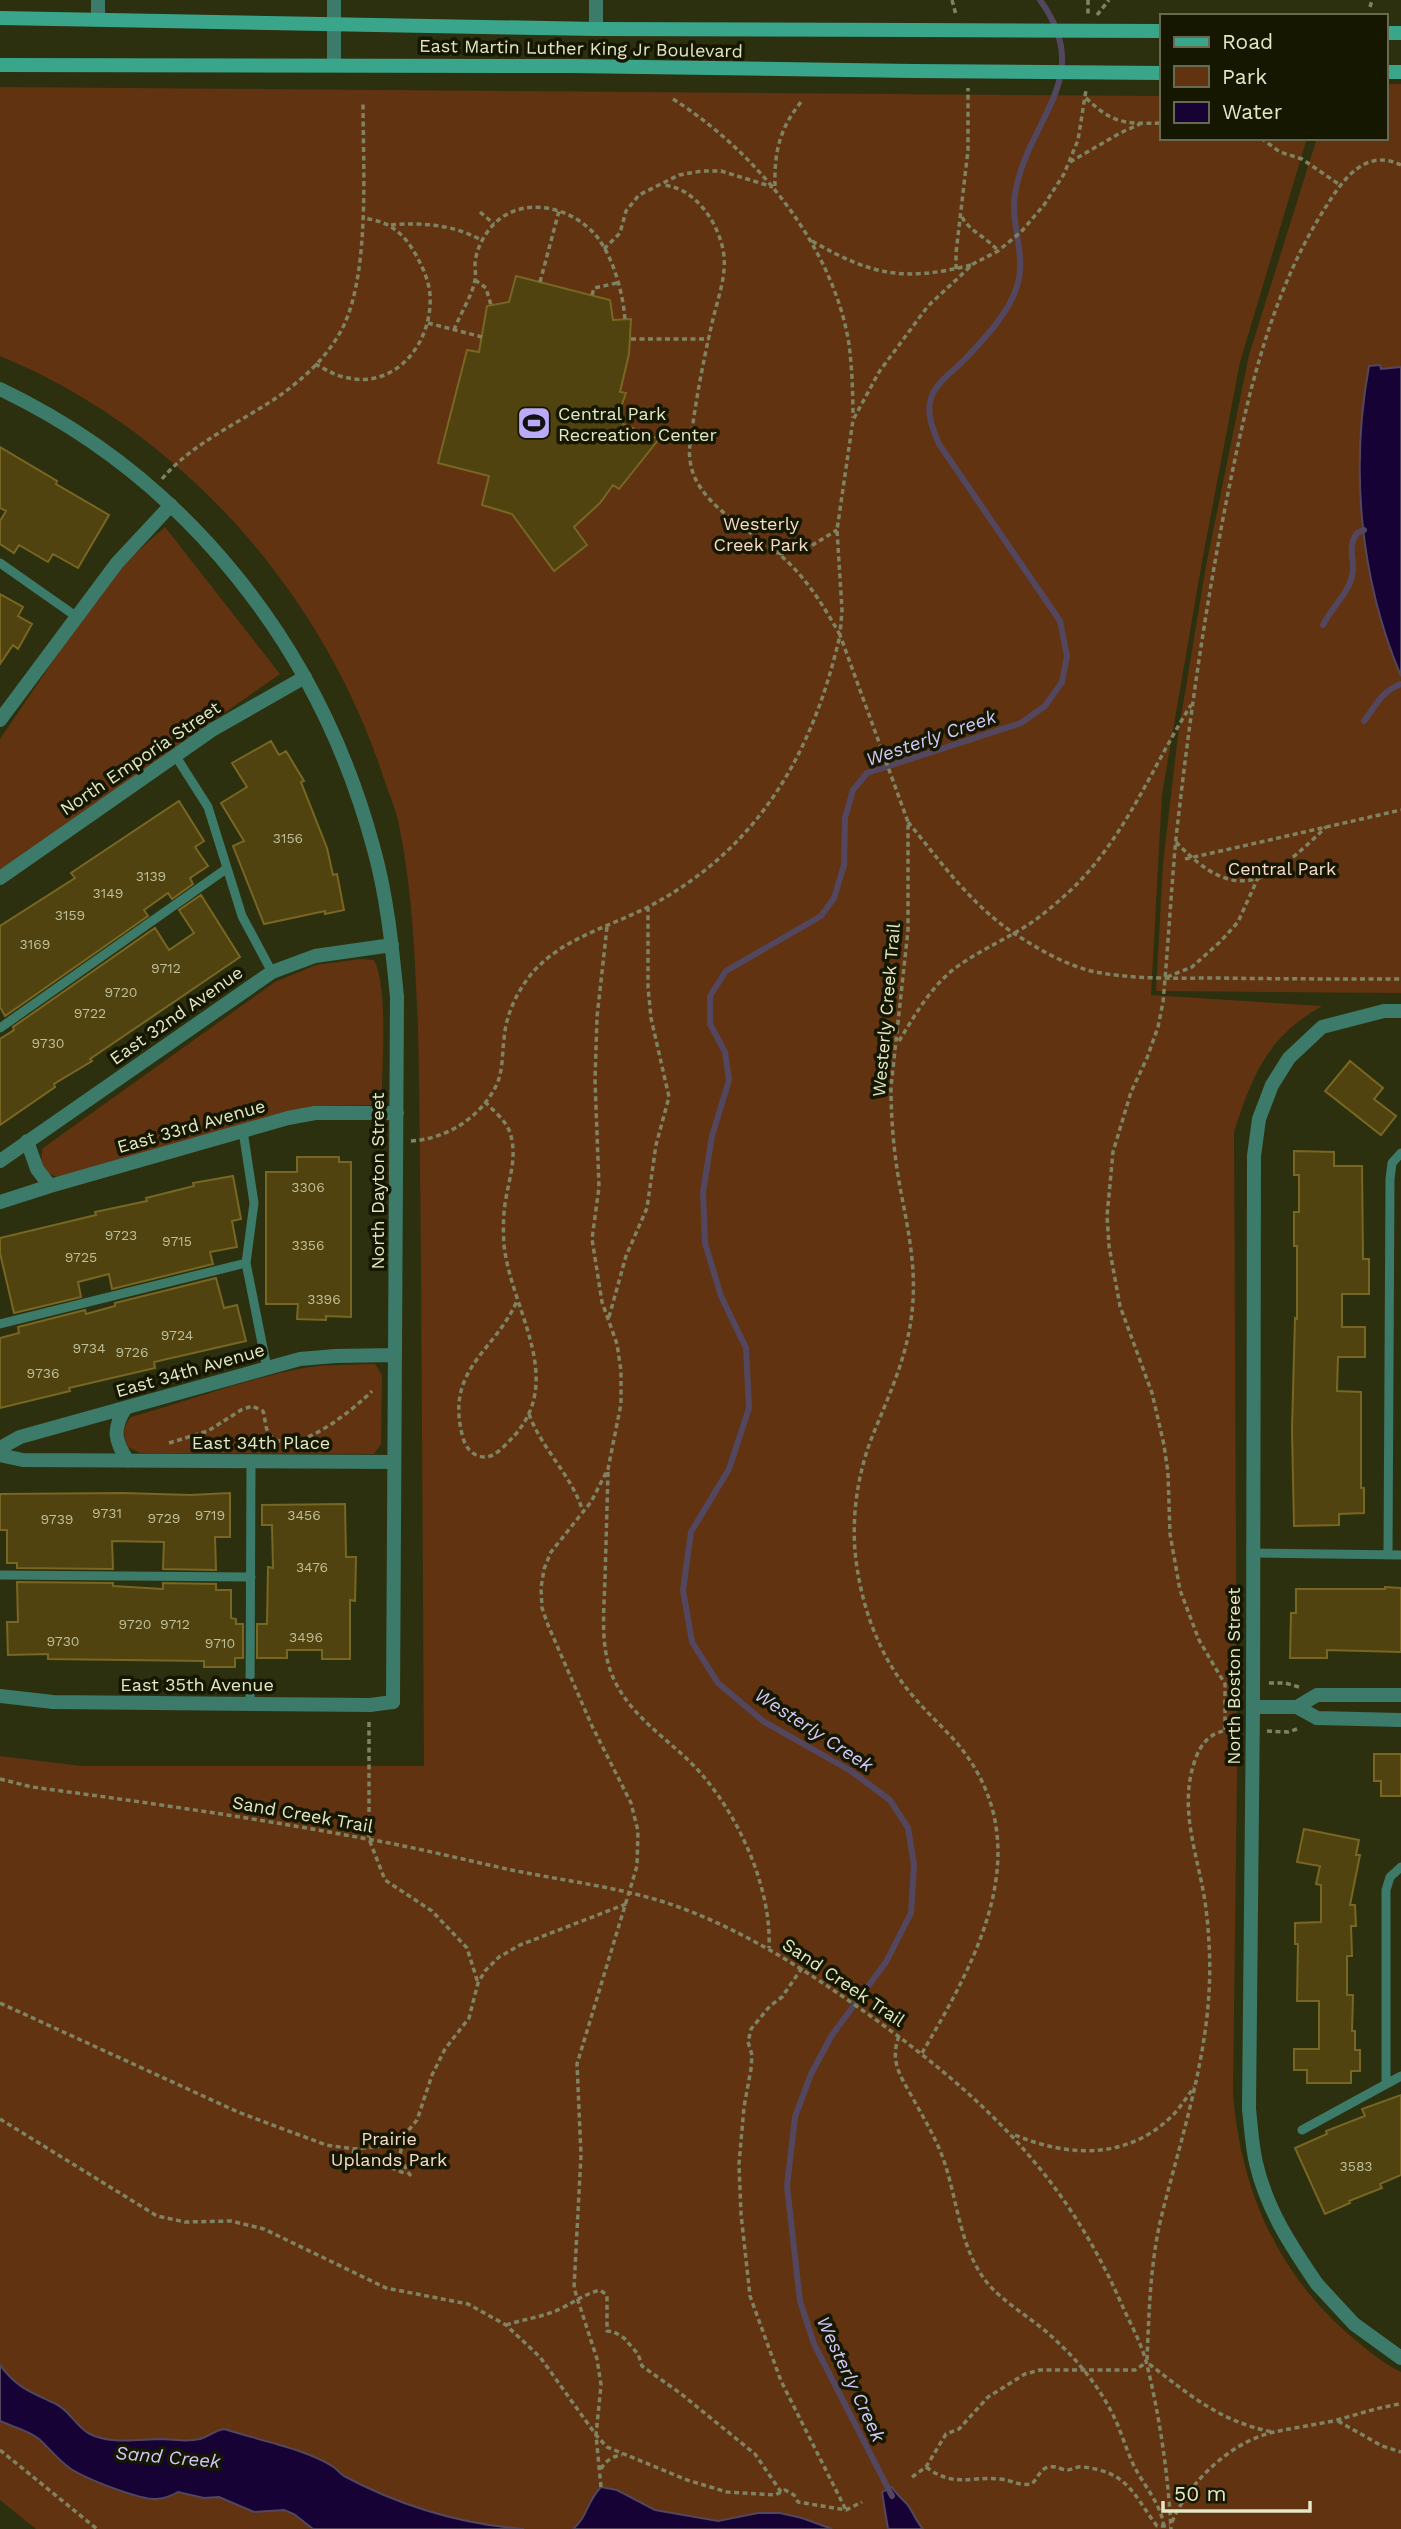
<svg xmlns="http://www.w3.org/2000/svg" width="1401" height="2529" font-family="'Work Sans',sans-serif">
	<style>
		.green { fill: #613311 }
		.water { fill: #160235; stroke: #534760; stroke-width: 2 }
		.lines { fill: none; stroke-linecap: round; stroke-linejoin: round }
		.stream { stroke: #534760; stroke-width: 6 }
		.building { fill: #50430f; stroke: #786623; stroke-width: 2 }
		.path { stroke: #7f8361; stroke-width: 3.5; stroke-dasharray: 5 3.5; stroke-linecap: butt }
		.service { stroke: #3c7a6a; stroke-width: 9 }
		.minor { stroke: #3c7a6a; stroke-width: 14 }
		.tertiary { stroke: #3c7a6a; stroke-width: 14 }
		.secondary { stroke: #39a58b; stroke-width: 14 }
		.path-bridge { stroke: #7f8361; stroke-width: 3.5; stroke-dasharray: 5 3.5; stroke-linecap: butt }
		.secondary-bridge { stroke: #39a58b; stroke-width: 14 }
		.labels { text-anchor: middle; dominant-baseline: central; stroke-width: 7; stroke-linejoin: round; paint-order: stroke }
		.number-label { font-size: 14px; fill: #bebe98 }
		.street-label { font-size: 18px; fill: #e2e7c6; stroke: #151700 }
		.poi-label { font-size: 18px; fill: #e2e7c6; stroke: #151700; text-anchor: start }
		.park-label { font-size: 18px; fill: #f6dbcb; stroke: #151700 }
		.water-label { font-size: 19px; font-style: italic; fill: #d2c8fd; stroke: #151700 }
	</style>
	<rect width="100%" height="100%" fill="#2d300e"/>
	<!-- green -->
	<path class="green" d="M1385,84H1401V993L1156,991L1163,864L1178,735L1206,566L1249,355L1317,138H1385Z
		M0,87L1161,96V138H1307L1240,362L1203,556L1162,794L1151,995L1322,1006C1267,1037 1252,1076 1234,1132L1237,1772L1233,2094C1241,2191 1278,2275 1353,2338C1368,2351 1383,2363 1401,2372V2529H36L0,2500V1756L81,1766H424C423,1599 422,1432 421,1266C420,1186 420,1107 418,1028C415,961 413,896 400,830C397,810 387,790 381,770C320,589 178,429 0,356Z
		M165,527L280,674L0,870V739L113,573Z
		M361,959L374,960C388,986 382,1063 382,1095L380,1101L375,1105L323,1106L290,1112L58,1177C42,1173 39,1162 43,1148L275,982L316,965Z
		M375,1364L382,1375L381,1444L374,1454L140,1453L128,1447C123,1434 122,1428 131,1417C188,1401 246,1379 304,1368C327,1364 351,1365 375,1364Z"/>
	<!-- water -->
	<path class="water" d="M1380,365L1381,369L1401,367V676C1360,579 1350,469 1369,366Z
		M0,2365C18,2389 31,2392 56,2404C70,2411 75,2425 88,2433C110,2445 139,2439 162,2439C175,2440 187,2442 200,2439C210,2436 213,2431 224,2429C255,2439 305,2449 332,2466C336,2468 339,2473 344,2476C402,2507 459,2524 524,2529H313L294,2514L284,2510L254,2512L219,2497L204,2498L178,2492C171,2496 165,2498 157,2499C139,2500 87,2479 71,2469C58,2460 50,2449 39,2439C28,2430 13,2427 0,2421Z
		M601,2487L617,2490L655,2510L718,2521L758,2513H780L802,2518L832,2529H573C587,2518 587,2501 601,2487Z
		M892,2487C897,2495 901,2498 907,2504C913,2512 916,2521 923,2529H888L882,2492Z"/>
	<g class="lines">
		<!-- stream -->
		<path class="stream" d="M1323,625C1331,608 1348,594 1352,576C1356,558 1346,550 1357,533L1364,530
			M1364,721C1376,705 1382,691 1401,684
			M892,2496L814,2344L800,2301L787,2186L795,2117L811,2074L832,2035L886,1962L911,1913L914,1865L908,1828L890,1800L851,1771L763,1721L718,1683L692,1642L683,1590L691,1532L729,1469L749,1408L746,1348L721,1296L705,1243L703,1192L712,1136L729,1080L725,1052L710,1024V996L726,971L821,916L834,898L844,865L845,818L853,790L867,773L1021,723L1045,706L1062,682L1067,656L1060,621L939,444C934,431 927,417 930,402C933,384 954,371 966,358C985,338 1007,315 1016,289C1028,258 1010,226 1015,194C1027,119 1097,78 1040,0"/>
	</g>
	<!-- building -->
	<path class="building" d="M516,276L610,300L613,320L631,319L629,354L620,392L626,393L616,421L659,439L619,489L613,485L600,503L574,527L587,545L554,571L512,514L482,505L489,476L438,463L467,350L479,352L487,306L509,302Z
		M0,447L57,481L56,484L109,515L78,568L53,554L48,562L19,545L14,553L0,544V521L6,511L0,508Z
		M0,594L23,607L18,616L32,624L18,649L13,645L0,664Z
		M271,741L279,755L286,751L304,781L301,782L327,848L333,875L337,874L344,910L325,914V911L264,924L233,846L244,841L221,803L247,787L232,763Z
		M179,801L204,841L195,847L208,866L190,878L193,884L172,899L168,893L144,910L148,916L5,1016L0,1007V926L75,878L71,873Z
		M201,895L240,957L90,1059L92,1061L54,1084L55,1087L0,1125V1039L14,1030L13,1027L155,928L169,950L194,933L179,910Z
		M1350,1061L1383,1088L1374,1099L1396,1116L1381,1135L1325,1091Z
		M1294,1151L1334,1152V1166H1362L1363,1259H1369V1294H1342V1327H1365V1357H1338L1337,1391L1361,1392V1488H1364V1513L1339,1514V1525L1294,1526L1292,1430L1295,1318L1297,1319V1246H1294V1212H1299V1175H1294Z
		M297,1157H339V1162H351V1317L326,1316V1320L297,1319L298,1304H266V1172H297Z
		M233,1176L241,1219L232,1221L237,1247L210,1252L213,1264L112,1289L109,1274L78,1282L81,1297L14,1313L0,1253V1238L96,1215L95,1212L147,1201L146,1198L194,1186L193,1183Z
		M216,1278L224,1308L237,1305L246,1341L154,1362L155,1368L69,1388L70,1391L0,1408V1338L19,1333L18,1327L85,1310L86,1314L115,1306V1303Z
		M123,1493L190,1495L230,1493V1537H215L216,1570L163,1569L164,1542L112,1541L113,1569L17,1568V1563H7V1530H0V1494Z
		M345,1504L346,1557H356L355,1601L350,1600V1659H322V1650H287V1658H257V1624H267L268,1567L273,1568L272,1525H262V1505Z
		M17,1582L113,1583V1586L163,1589V1583L216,1584V1590H231V1618L236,1619V1624H243V1658H235V1667H204V1661L48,1659V1654L8,1655L7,1622H18Z
		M1385,1587L1401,1588V1652L1327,1650V1658H1290L1291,1613H1296V1589H1385Z
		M1374,1754H1401V1796H1381V1781H1374Z
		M1304,1829L1359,1840L1356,1855H1360L1350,1905H1355L1356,1926H1351L1352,1956H1347V1995H1353L1352,2031H1355V2050H1360V2071H1351V2083H1307V2070H1294V2049H1319V2001H1297L1298,1944H1295V1923L1321,1922V1885L1316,1884L1320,1866L1297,1862Z
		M1401,2095V2175L1380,2184L1382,2188L1349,2201L1350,2203L1325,2214L1295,2148L1327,2134L1326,2131L1365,2116L1362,2109Z"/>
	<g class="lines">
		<!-- path -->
		<path class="path" d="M952,0L956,15
			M1088,0V15
			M1370,7L1372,0
			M1097,15L1109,0
			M1086,98C1113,124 1125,124 1161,123
			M673,99C755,151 833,245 849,344C852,368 853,393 853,418
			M1261,138L1280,152L1302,159L1340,185
			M1070,162L1120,133L1140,124
			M775,186C774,152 780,127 802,101
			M480,212L494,224
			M962,217C970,232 987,237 998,251
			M391,225C423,222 455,225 483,241
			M812,241C871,275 904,282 971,265
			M604,249L620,233L626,211L639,195L679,175L702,171H721L773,187
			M956,269V253L968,150V88
			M475,280L486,288L491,305
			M540,282L559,211
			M592,295L594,288L617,283
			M428,323L482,337
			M454,330C460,314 472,296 475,280C476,275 475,269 475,264C476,249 484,235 493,225C522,194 574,207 598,238C614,260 623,293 625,320
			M631,339H709
			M315,364C325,369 334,375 344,377C395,391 433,343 430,295C429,281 423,268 416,255C403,232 389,221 362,218
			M162,479C193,442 240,423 279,396C305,378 330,354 344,325C370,269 363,165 363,102
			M779,554L811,546L837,530
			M908,822C941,862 971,905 1015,934C1038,949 1064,964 1091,971C1133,980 1177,978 1219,978C1280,979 1340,979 1401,979
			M1176,842C1238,908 1270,881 1326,827
			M1243,846L1401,810
			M1167,977L1192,967L1220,942L1238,922L1258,878
			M899,1041C915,1015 930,988 954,969C975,953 1000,942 1023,928C1041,917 1057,903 1073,888C1126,836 1152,767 1191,705
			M485,1102C493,1110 504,1119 509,1130C518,1153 510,1175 506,1198C503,1214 503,1229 504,1245C511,1310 566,1378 514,1436C506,1444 496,1457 485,1457C473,1457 466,1448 463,1438C444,1369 494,1353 517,1301
			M411,1141C446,1139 480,1118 496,1086C503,1072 502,1055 504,1039C506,1014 517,991 533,972C563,938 609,927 648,907C759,849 813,753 840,635C824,606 805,576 779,554C750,529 695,504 690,460C688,448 692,435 693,423C698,388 705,353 713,319C718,298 726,277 724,256C722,239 714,221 703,208C692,195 680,187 663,185
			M609,1317L626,1256L647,1208L656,1145L669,1097L651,1018L648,987V907
			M529,1414C542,1450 572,1475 583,1512
			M169,1443L208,1431L241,1410L252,1406L263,1411C266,1420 264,1430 272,1437C296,1458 355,1408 372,1391
			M608,1472C607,1508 606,1544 605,1579C604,1611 600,1645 612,1675C627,1711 658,1732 686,1758C733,1802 772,1883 769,1948
			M1269,1683H1285L1299,1687
			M369,1722V1839L385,1880L432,1911L467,1948L478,1983
			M1225,1730V1684L1199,1640L1180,1590L1170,1534L1168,1473L1164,1445L1152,1393L1120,1306L1109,1246L1107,1216L1113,1152L1131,1092L1147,1058L1158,1027L1163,1002C1168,947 1171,893 1176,838C1189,722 1205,608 1228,493C1248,394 1271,291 1327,205C1344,178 1366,148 1401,165
			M1267,1731L1288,1732L1300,1728
			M0,1779L32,1787C144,1802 256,1818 367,1839C414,1847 461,1859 507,1869C563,1881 622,1887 676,1906C748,1932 810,1973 872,2017C983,2097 1065,2175 1121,2303C1130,2323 1142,2344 1147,2365C1160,2418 1168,2474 1171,2529
			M802,1968L782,1997L770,2006L751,2029L748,2042L752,2055L751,2069L744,2107L739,2164L741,2214L750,2296L781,2381L846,2510
			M0,2003L238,2112L326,2145L354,2149L383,2146L403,2137
			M899,2036C890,2060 899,2074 911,2095C923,2117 936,2138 944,2161C958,2202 960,2251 989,2285C1006,2304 1031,2318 1050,2335C1076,2358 1100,2387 1115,2419C1122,2434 1127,2452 1135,2468C1145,2487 1163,2507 1164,2529
			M922,2053C978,1958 1042,1843 956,1742C942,1726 926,1712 913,1696C878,1656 860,1603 855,1551C852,1513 858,1473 872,1437C889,1395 907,1358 912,1312C917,1269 908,1229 900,1187C894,1154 891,1121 891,1087L908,930V822L840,635L842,610L837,530L853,420L879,372L928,306L973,264L998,251L1021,232L1044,205L1064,174L1078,140L1086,90
			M0,2119L157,2216L185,2222L231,2221L264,2229L386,2288L468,2304L506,2325L540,2357L596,2435L607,2447L687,2480L727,2492L775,2495L785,2490L794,2495L798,2502L846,2510L862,2502
			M1015,2135C1068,2157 1126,2160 1171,2117C1180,2108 1187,2097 1194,2087
			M352,2151L406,2174
			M411,2176L407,2171L400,2156L403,2137L417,2120L432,2075L445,2049L469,2018L478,1983L485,1971L499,1957L520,1945L626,1904
			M506,2325C524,2319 543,2317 560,2309C574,2302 585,2294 600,2290L607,2295V2331L614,2332L624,2338L638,2354L642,2366L680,2393L755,2454L781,2492
			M1147,2360C1149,2313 1150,2265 1161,2218C1184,2126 1215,2039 1209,1943C1208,1924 1206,1904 1202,1885C1193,1841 1179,1799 1197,1755C1205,1736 1218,1729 1238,1730
			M1149,2364C1190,2395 1219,2421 1272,2432
			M1338,2421L1382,2446L1401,2452
			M0,2450L97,2529
			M926,2467C954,2488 969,2476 1000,2479C1012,2480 1017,2486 1032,2484C1040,2475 1041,2465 1056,2467C1059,2468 1064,2470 1067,2470C1072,2470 1077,2466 1083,2467C1128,2472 1133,2494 1157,2526H1170
			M601,2469C605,2461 613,2456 622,2455
			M912,2477L926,2467L946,2434L959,2429L988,2397L1025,2374L1040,2370H1135L1147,2362
			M601,2487L596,2435L601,2385L597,2359L574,2288L581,2155L577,2064L637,1866L638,1831L631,1803L592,1726L548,1625L542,1608L541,1588L544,1569L551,1552L591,1502L608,1469L621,1404V1371L617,1344L602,1302L592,1239L599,1187L595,1080L597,1017L607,927
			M1172,2522C1189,2482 1230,2442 1274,2432C1293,2428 1313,2425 1333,2421C1356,2415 1378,2407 1401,2404"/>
		<!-- service -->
		<path class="service" d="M0,563L77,617
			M175,755L208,807L242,916L272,972
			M0,1028L226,869
			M243,1131L254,1203L246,1263L267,1368
			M0,1324L246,1263
			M1252,1553L1401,1555
			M1388,1554L1390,1179L1392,1163L1401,1153
			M0,1575L251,1577
			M250,1703L251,1462
			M1386,2083V1890L1390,1877L1401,1867
			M1302,2130L1401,2076"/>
		<!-- minor -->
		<path class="minor" d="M98,19V0
			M0,389C187,478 319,647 373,846C387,895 392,946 397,997L393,1702
			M0,720L117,563L171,505
			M0,878L212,730L305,677
			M27,1141L37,1169L50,1186
			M0,1161L272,972L315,956L392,945
			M0,1202L50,1186L288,1118L315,1113H397
			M125,1409C112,1429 115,1442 128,1461
			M0,1448L20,1437L300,1359L335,1356L395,1355
			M0,1455L23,1460L394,1462
			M1317,2284L1354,2324L1401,2358"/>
		<!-- tertiary -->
		<path class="tertiary" d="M596,0V29
			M334,65V0
			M0,1696L53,1702L370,1705L393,1702
			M1253,1707H1297L1317,1695H1401
			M1297,1707L1317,1718L1401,1720
			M1317,2284C1291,2246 1267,2210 1256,2163C1252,2146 1251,2127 1249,2109L1253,1707L1254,1156L1259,1119L1272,1085L1289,1058L1322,1027L1384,1011H1401"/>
		<!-- secondary -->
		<path class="secondary" d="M0,18L596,29L915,30
			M1385,33H1401
			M0,65L571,66L914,71
			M1385,72H1401"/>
		<!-- path-bridge -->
		<path class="path-bridge" d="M1185,859L1243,846"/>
		<!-- secondary-bridge -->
		<path class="secondary-bridge" d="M915,30L1161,31
			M914,71L1161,73"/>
	</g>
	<!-- icons -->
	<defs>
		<g id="stadium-square" transform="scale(1.75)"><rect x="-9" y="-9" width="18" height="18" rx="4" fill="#bbaaf6" stroke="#151700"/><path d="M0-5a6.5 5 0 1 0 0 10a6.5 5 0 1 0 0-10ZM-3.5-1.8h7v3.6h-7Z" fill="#111"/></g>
	</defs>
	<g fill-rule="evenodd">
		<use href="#stadium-square" x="534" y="423"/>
	</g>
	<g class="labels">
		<!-- number labels -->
		<g class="number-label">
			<text x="288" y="838">3156</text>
			<text x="151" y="876">3139</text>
			<text x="108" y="893">3149</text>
			<text x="70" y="915">3159</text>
			<text x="35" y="944">3169</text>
			<text x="166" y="968">9712</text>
			<text x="121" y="992">9720</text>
			<text x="90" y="1013">9722</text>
			<text x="48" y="1043">9730</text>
			<text x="308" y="1187">3306</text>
			<text x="121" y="1235">9723</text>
			<text x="177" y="1241">9715</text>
			<text x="308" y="1245">3356</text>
			<text x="81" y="1257">9725</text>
			<text x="324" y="1299">3396</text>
			<text x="177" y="1335">9724</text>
			<text x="89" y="1348">9734</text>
			<text x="132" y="1352">9726</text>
			<text x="43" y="1373">9736</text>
			<text x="107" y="1513">9731</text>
			<text x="210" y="1515">9719</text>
			<text x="304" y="1515">3456</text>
			<text x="164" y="1518">9729</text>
			<text x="57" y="1519">9739</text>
			<text x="312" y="1567">3476</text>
			<text x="135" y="1624">9720</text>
			<text x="175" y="1624">9712</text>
			<text x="306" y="1637">3496</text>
			<text x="63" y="1641">9730</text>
			<text x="220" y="1643">9710</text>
			<text x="1356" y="2166">3583</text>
		</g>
		<!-- street labels -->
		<g class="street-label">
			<text transform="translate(581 48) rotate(1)">East Martin Luther King Jr Boulevard</text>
			<text transform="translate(140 758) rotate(-34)">North Emporia Street</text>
			<text transform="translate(886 1010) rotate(-85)">Westerly Creek Trail</text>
			<text transform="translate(176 1015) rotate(-35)">East 32nd Avenue</text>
			<text transform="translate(191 1126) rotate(-16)">East 33rd Avenue</text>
			<text transform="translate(377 1181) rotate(-90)">North Dayton Street</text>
			<text transform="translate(190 1370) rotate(-16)">East 34th Avenue</text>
			<text x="261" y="1442">East 34th Place</text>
			<text transform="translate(1233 1676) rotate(-90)">North Boston Street</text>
			<text x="197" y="1684">East 35th Avenue</text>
			<text transform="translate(303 1814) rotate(10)">Sand Creek Trail</text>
			<text transform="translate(844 1982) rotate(34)">Sand Creek Trail</text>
		</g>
		<!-- poi labels -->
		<g class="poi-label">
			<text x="558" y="413">Central Park<tspan x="558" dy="21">Recreation Center</tspan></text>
		</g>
		<!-- park labels -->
		<g class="park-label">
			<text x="761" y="523">Westerly<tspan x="761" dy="21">Creek Park</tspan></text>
			<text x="1282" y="868">Central Park</text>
			<text x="389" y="2138">Prairie<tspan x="389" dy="21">Uplands Park</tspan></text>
		</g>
		<!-- water labels -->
		<g class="water-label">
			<text transform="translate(931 738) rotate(-19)">Westerly Creek</text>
			<text transform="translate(814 1730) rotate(33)">Westerly Creek</text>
			<text transform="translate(851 2379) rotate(65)">Westerly Creek</text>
			<text transform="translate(168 2457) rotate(5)">Sand Creek</text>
		</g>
	</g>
	<!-- legend -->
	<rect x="1160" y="14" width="228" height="126" fill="#151700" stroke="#676a4f" stroke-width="2"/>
	<rect x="1174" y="37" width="35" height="10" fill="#39a58b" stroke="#676a4f" stroke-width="2"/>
	<text x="1222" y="49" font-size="21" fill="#e2e7c6">Road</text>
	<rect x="1174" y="66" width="35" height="21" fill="#613311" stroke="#676a4f" stroke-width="2"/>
	<text x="1222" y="84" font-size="21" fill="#e2e7c6">Park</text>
	<rect x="1174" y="102" width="35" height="21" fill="#160235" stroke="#676a4f" stroke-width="2"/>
	<text x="1222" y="119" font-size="21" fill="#e2e7c6">Water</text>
	<!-- scale -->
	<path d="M1163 2501v10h147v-10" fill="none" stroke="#e2e7c6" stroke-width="3.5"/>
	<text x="1174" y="2501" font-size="21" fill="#e2e7c6" stroke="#151700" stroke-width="5" paint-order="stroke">50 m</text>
</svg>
